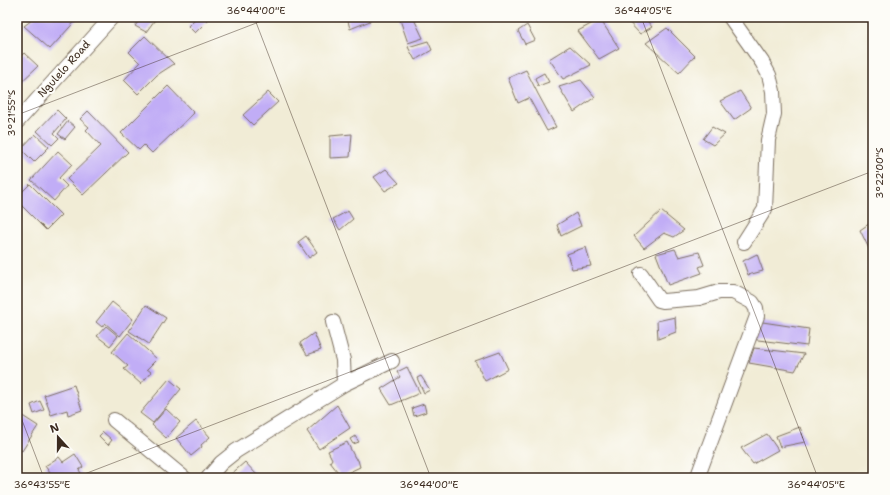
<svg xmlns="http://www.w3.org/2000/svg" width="890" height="495" font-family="'Shantell Sans',sans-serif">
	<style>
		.building { fill: #c1adf6 }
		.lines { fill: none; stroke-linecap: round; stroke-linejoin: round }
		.street-casing { stroke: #7b6e5e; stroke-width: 16 }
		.street { stroke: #fff; stroke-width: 14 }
		.ticks { fill: none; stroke: #3b2a1e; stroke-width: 1; stroke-opacity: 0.45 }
		.labels { text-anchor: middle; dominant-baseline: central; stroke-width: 4; stroke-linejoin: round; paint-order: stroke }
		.street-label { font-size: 11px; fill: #3b2a1e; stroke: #fdfcf7 }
		.neatline { fill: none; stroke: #3b2a1e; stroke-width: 1.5 }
		.ticks-label { font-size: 10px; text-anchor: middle; fill: #3b2a1e }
	</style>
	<rect width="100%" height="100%" fill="#fdfcf7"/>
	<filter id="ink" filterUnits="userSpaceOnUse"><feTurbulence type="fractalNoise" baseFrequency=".025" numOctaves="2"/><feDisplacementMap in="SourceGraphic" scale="8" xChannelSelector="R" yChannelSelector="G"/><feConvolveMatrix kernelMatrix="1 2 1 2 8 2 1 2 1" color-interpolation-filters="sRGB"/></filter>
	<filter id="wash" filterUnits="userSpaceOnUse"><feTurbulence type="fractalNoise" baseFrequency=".012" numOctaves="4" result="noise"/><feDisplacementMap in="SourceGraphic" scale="16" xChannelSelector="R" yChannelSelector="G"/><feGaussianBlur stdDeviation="0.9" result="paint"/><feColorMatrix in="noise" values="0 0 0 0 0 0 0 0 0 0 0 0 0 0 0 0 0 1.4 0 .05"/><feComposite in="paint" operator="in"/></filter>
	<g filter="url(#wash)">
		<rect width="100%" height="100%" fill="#f1ecd6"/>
		<g id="blocks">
			<!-- building -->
			<path class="building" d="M36,17H79L50,49L24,26Z
				M142,17H157L146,32L135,26Z
				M197,17H211L195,33L188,26Z
				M347,17H369L370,21L350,29Z
				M399,17H413L423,38L408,43Z
				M626,17H644L652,27L640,34L625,18Z
				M600,19L619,48L599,59L578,31Z
				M527,25L535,40L525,44L518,31Z
				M667,28L695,56L679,73L646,43Z
				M145,36L174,64L157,75L138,94L124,80L140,63L129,52Z
				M428,41L432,50L415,60L408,47Z
				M570,46L591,65L563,79L549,59Z
				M24,53L38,66L17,86V60Z
				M526,70L538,94L556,127L547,131L529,98L518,103L508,78Z
				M544,73L549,82L538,86L535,78Z
				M581,80L595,97L574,112L559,87Z
				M168,86L194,113L152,153L144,145L139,150L121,133Z
				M740,91L751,108L734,120L720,101Z
				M268,92L278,102L253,125L243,115Z
				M57,110L66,119L54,133L59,138L52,145L37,131Z
				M88,111L128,152L83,195L67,179L101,146L86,130L89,127L80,119Z
				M68,121L75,127L65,139L58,134Z
				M712,127L725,134L713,145L703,139Z
				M35,134L49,147L34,162L21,149Z
				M352,134L350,157L330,158V136Z
				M58,151L72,164L59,178L67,186L54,201L31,180Z
				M386,169L399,183L385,191L374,177Z
				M30,184L61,215L46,230L17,201V197Z
				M17,206L21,210L17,215Z
				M348,211L353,219L340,230L333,219Z
				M661,211L684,230L674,237L664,233L644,248L634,236Z
				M576,213L581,226L561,236L557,225Z
				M873,221V257L860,230Z
				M306,236L317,252L309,258L298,242Z
				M586,247L591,266L572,269L567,254Z
				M675,249L679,257L699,252L704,265L699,267L702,273L668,285L656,254Z
				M757,254L763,271L748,275L743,261Z
				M112,302L133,319L120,336L105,323L102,327L96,322Z
				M146,305L166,318L149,344L129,331Z
				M675,317L676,332L658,339L657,321Z
				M756,321L809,329L807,346L750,339Z
				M106,326L118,336L110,346L97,336Z
				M128,333L157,359L147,369L151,372L141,384L124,369L128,366L112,352Z
				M314,333L321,350L307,355L300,343Z
				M754,348L804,354L795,371L749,363Z
				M500,352L508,369L485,381L475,361Z
				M407,367L420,393L391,405L381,389L400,377L397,372Z
				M421,376L430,390L424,393L417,378Z
				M169,379L181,389L153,423L140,413Z
				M74,385L82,410L68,415L67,410L51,415L44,395Z
				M40,401L44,410L34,414L31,405Z
				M424,404L426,412L414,416L412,408Z
				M337,405L350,428L319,449L307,431Z
				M166,409L180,422L166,438L152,425Z
				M21,415L38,426L22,451L17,447V422Z
				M196,421L210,437L201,445L202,447L191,456L176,438Z
				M800,427L805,442L780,447L776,436Z
				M103,432L112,440L108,445L99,436Z
				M767,434L778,450L753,464L741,448Z
				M355,436L359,442L353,444L350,439Z
				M347,442L355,458L358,460L360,467L341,476L330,462L332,459L328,451Z
				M75,454L83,467L79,470L84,478H44L50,473L45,466L59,457L63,462Z
				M245,462L257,475L253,478H231L229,476Z"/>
		</g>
	</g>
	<g filter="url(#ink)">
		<use href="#blocks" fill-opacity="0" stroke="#7b6e5e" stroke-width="1"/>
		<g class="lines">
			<!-- street casing -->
			<g class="street-casing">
				<path id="street" d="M730,17L762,62L769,75L773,91L774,114L768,140L765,209L744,242
					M17,122L112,17
					M641,274L659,300L663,301L699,298L719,292H733L752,302L756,308L757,316L699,473V478
					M333,322L343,360L344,384
					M114,420L184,478
					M208,478L221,463L236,451L344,384L392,361"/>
			</g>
			<!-- street -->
			<use href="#street" class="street"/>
		</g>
	</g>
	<!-- ticks -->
	<path class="ticks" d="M254,17L431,478M641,17L818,478M17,115L272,17M17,407L44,478M74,478L873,171"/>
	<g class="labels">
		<!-- street labels -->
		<g class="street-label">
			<text transform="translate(64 69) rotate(-48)">Ngulelo Road</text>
		</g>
	</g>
	<!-- margin -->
	<rect width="890" height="495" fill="none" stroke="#fdfcf7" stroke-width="44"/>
	<!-- north arrow -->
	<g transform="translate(58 437) rotate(339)" stroke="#fdfcf7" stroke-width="3" paint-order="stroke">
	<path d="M0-3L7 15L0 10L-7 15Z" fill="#3b2a1e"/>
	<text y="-6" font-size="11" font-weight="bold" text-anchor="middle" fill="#3b2a1e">N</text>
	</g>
	<rect x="22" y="22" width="846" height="451" class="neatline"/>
	<g class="ticks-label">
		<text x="256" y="14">36°44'00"E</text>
		<text x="643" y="14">36°44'05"E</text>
		<text transform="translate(11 113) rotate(-90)" y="4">3°21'55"S</text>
		<text transform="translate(879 173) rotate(-90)" y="4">3°22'00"S</text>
		<text x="42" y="488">36°43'55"E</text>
		<text x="429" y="488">36°44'00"E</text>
		<text x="816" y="488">36°44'05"E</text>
	</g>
</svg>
